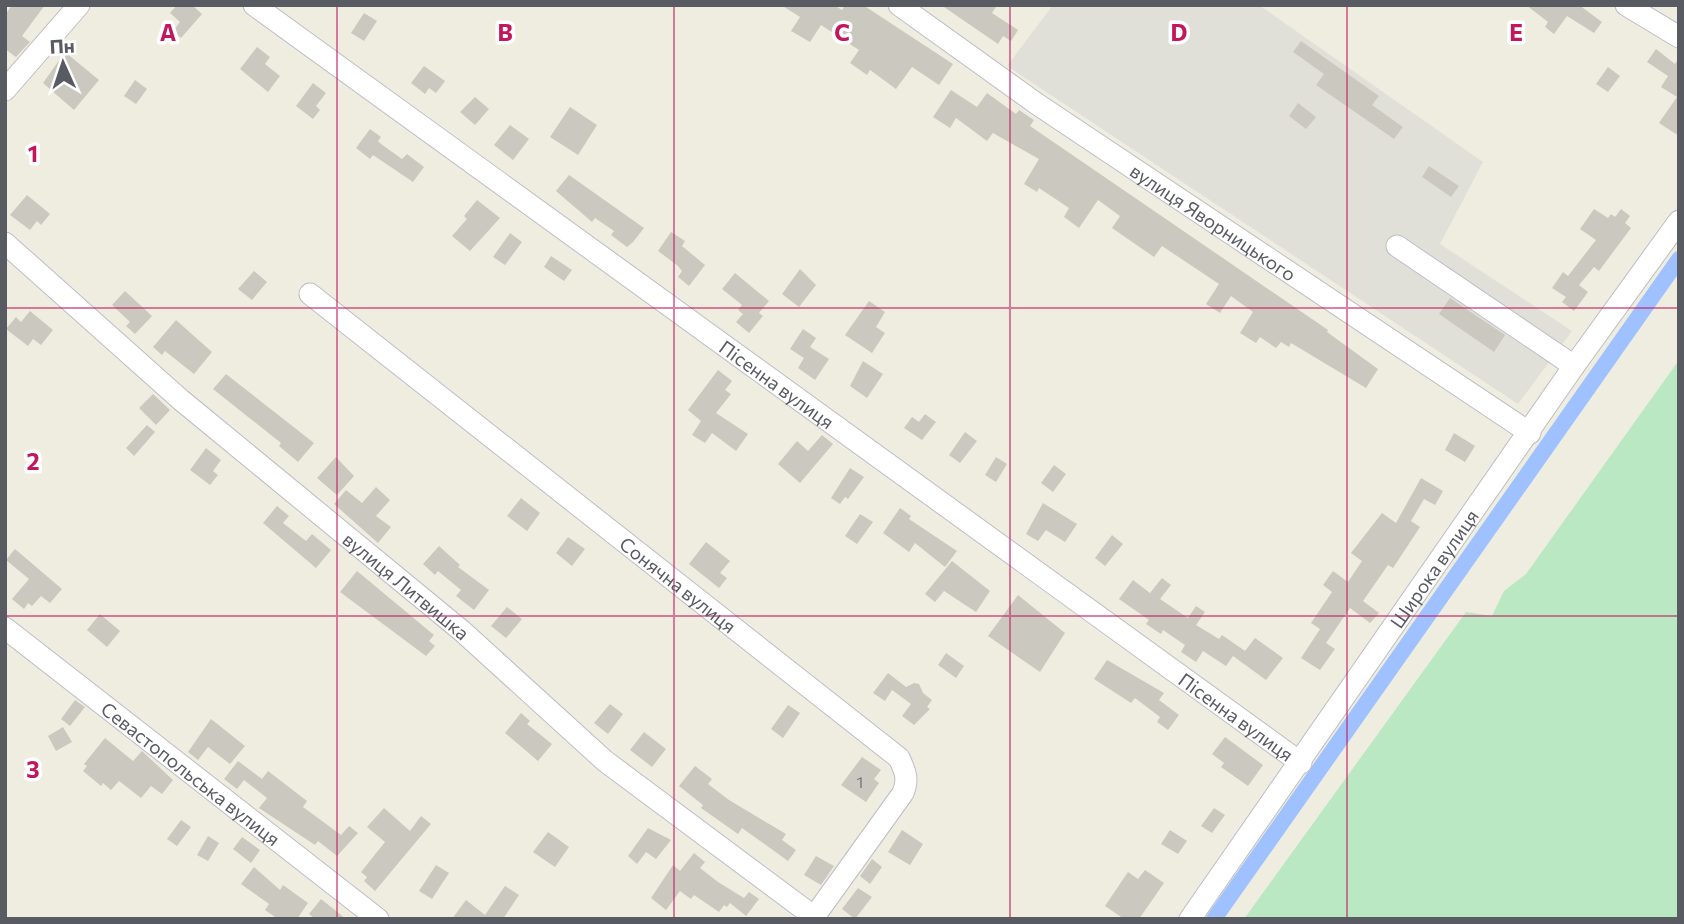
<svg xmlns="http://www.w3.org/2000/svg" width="1684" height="924" font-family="Commissioner,sans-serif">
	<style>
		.industrial { fill: #e1e0d8 }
		.green { fill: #b9e8c3 }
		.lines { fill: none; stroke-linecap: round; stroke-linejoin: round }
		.canal { stroke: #9fc1ff; stroke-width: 16 }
		.building { fill: #cbc9bf }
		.minor-casing { stroke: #bdbec5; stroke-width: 23 }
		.minor { stroke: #fff; stroke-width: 21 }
		.grid { fill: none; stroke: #c2185b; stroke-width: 2; stroke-opacity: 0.55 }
		.labels { text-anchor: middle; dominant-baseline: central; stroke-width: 7; stroke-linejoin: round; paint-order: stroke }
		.number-label { font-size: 16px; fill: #76767a }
		.street-label { font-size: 19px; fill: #595b63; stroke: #fff }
		.grid-label { font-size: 23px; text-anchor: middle; font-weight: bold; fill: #c2185b; stroke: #fff; stroke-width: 7; stroke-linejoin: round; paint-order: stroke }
	</style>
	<rect width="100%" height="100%" fill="#eeede0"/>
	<!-- industrial -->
	<path class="industrial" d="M1053,5H1259L1483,162L1440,244L1572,331L1518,404L1007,66Z"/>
	<!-- green -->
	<path class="green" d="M1679,360V919H1244L1466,612L1492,616L1504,591L1526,574Z"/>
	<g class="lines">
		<!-- canal -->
		<path class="canal" d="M1214,919L1679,259"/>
	</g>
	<!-- building -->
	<path class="building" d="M12,5H45L22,36L30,42L16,57L5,49V15Z
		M177,5H192L202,14L181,38L173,31L180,22L170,13Z
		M781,5H834L842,10L845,5H863L953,64L939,85L912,67L896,89L870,70L867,75L850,63L859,50L821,25L810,42L791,31L800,17Z
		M941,5H997L992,13L1018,30L1011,41L1003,36L998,44Z
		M1526,5H1579L1602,22L1594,33L1567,16L1554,34L1545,27L1548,22Z
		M364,13L377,21L364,41L351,33Z
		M1301,41L1379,96L1372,105L1403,127L1394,139L1316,85L1324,74L1293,52Z
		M257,47L270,57L265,64L280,76L268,92L240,69Z
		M1656,49L1675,64L1679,58V136L1659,123L1677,97L1661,87L1668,76L1647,62Z
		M65,52L99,80L74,110L43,83Z
		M424,66L445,81L436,93L429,88L425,94L411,83Z
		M1608,67L1620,76L1608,92L1596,84Z
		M135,80L147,89L136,104L124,96Z
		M313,83L326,93L316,106L320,110L313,119L296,106Z
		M951,90L977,107L987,93L1016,114L1019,110L1034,120L1030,126L1328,330L1327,332L1378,369L1366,388L1291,343L1289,347L1281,342L1276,348L1260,337L1256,343L1240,333L1253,312L1231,296L1220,313L1206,304L1219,284L1162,246L1154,257L1138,246L1112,228L1120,216L1098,200L1079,228L1064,217L1069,208L1039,188L1037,192L1024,184L1039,159L993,133L987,141L956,118L950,128L933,117Z
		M475,97L489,109L475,125L460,112Z
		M1298,103L1316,117L1306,129L1289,116Z
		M570,107L597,125L578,155L550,137Z
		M510,125L529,139L513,160L494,145Z
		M370,129L381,137L378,141L381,144L402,159L407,154L424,167L413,182L373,155L370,159L356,148Z
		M1429,166L1459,186L1451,197L1422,177Z
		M569,175L644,228L633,242L627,247L611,235L614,231L595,218L592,222L556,191Z
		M27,195L50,214L41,225L37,221L30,230L10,215Z
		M477,200L500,218L470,251L452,236L467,219L464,216Z
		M1594,209L1608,218L1611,214L1615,217L1621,209L1630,216L1625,223L1631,228L1599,271L1594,267L1579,285L1588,292L1574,311L1562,302L1566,297L1552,288L1563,272L1568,276L1596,240L1580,229Z
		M671,232L685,241L682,246L705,265L689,286L678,277L682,271L678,266L658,251Z
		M510,233L522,242L505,265L493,257Z
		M551,256L572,270L564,281L544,267Z
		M800,269L816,285L799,307L782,294Z
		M254,271L267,282L252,300L238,289Z
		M735,273L769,301L759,313L763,316L749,333L736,322L743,314L738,310L742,305L722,289Z
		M125,291L152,316L135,334L126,326L130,322L112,305Z
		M1450,298L1505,335L1494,352L1439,314Z
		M869,301L885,312L876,327L885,333L872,353L845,335Z
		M30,311L53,330L41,345L33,339L28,346L6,329L16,317L21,322Z
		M176,320L212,352L194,374L165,351L162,355L153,347Z
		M803,329L816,338L810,347L829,359L815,380L798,368L804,358L790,349Z
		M863,361L883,374L867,398L850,386Z
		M718,370L732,381L725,390L731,394L716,413L748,434L736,451L712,433L705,443L692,435L701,421L688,410Z
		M226,374L314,443L298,462L279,446L281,443L213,389Z
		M153,394L170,410L156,425L139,408Z
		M925,414L936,422L922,440L904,428L912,417L919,422Z
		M147,425L155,432L134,456L126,448Z
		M965,432L977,441L960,463L949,455Z
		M1454,433L1475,446L1465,462L1445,450Z
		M822,435L833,444L800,483L778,464L797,441L808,451Z
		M206,448L221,460L213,471L218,475L210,485L190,470Z
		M336,457L354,476L337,495L317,478Z
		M996,457L1007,464L996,482L985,475Z
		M1054,465L1066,474L1053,492L1041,483Z
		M850,468L864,477L848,499L845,497L840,504L831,498Z
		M1421,478L1443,491L1435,505L1424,499L1411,521L1420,527L1393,568L1388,565L1363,601L1379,613L1370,623L1350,608L1326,643L1335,649L1320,670L1301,658L1320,629L1311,623L1332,592L1323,585L1333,571L1348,582L1362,561L1351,553L1382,513L1396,523Z
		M376,487L390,500L376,516L391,527L378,543L334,504L346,490L362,503Z
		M521,498L540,513L527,531L507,516Z
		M1043,503L1077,524L1065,542L1046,530L1038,541L1026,534Z
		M277,506L289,516L283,523L306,541L312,534L331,550L316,568L263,523Z
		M900,508L911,516L909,519L957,551L945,567L915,543L909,552L883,533Z
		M860,514L873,522L857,544L845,536Z
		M1112,535L1123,544L1105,566L1095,558Z
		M568,537L585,549L572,566L556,553Z
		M706,542L730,561L720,573L727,578L719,588L689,564Z
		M439,546L460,565L458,567L489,590L474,610L456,596L461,590L438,571L435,575L423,564Z
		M15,549L62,589L50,603L41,596L32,606L28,603L24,609L12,599L29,579L6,560Z
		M952,561L990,591L976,612L944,591L935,602L925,594Z
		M357,571L434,635L429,641L435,646L426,656L340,592Z
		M1162,578L1171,585L1160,599L1188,618L1196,606L1205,612L1196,625L1219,639L1222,635L1245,651L1255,638L1283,658L1266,680L1233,656L1226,666L1203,651L1196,662L1181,652L1185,645L1163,630L1161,634L1146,624L1149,620L1119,599L1133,580L1150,593Z
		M1018,595L1065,633L1040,672L988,636Z
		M507,607L522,619L506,638L491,626Z
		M100,614L120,631L107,647L87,630Z
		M946,653L964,666L956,678L938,665Z
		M1107,660L1164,693L1159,700L1179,715L1168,730L1157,722L1160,717L1135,698L1131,703L1094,679Z
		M888,673L906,687L914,683L919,684L923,693L932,700L927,707L930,709L914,725L902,716L911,704L892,690L885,701L873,693Z
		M75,700L85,707L70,726L61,719Z
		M610,704L623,714L608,734L594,723Z
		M788,705L800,713L783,738L771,729Z
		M521,713L530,721L527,724L552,744L538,761L505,733Z
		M211,719L245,746L230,764L208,747L198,760L188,752Z
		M63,727L72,742L56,751L48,736Z
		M644,732L666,749L652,767L630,750Z
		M1225,737L1263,765L1248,786L1221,767L1224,763L1212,754Z
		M105,738L133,761L142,751L173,780L162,794L151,786L141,798L119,781L111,790L103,783L101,786L83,771L87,766L84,764Z
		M862,757L881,770L874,779L879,783L866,802L841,785Z
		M238,761L262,779L268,771L307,801L303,807L341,835L349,826L358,833L337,856L318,841L315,845L259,808L267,798L244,780L237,789L224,779Z
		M695,766L712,779L708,784L729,800L786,834L782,840L796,850L788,861L742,828L738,834L701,808L703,805L679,786Z
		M384,808L410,831L421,816L431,824L375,891L364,881L367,877L361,872L385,842L367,827Z
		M1214,808L1225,815L1212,833L1201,826Z
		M181,820L191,827L177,846L167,839Z
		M648,828L671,840L656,859L646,852L637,864L628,856Z
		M902,830L923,844L910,865L888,852Z
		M1170,830L1187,841L1178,854L1161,844Z
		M548,832L569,847L555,867L533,852Z
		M208,836L219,843L208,861L197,855Z
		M242,837L260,850L251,863L233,849Z
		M694,853L705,862L700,868L718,882L744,898L749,892L759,899L746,916L730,903L727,907L724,905L719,912L694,895L691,899L680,891L666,910L651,898L673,865L680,871Z
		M816,856L834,866L821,885L804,875Z
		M872,859L882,867L870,884L860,876Z
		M436,865L449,873L432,899L419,891Z
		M254,867L280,890L283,885L308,903L297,919H278L265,910L269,904L241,884Z
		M1145,870L1164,883L1139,919H1124L1105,906L1128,872L1138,879Z
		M505,886L519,895L503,919H452L466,900L485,915Z
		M858,888L872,897L855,919L842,909Z
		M321,899L346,919H315L309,914Z"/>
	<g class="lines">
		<!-- minor casing -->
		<g class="minor-casing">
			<g id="minor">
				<path id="s1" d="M254,5L1301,763"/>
				<path id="s2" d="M899,5L1037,104L1530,433"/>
				<path d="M1626,5L1679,37"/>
				<path d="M5,90L79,5"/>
				<path id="s3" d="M5,243L181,400L462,631L605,761L817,919"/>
				<path d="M1397,246L1574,366"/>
				<path id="s4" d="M310,294L899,758C905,771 909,779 903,793L814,917"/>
				<path id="s5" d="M5,628L378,919"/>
				<path id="s6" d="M1190,919L1574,366L1679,221"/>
			</g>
		</g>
		<!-- minor -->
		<use href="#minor" class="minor"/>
	</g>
	<!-- grid -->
	<path class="grid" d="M337,5V919M674,5V919M1010,5V919M1347,5V919M5,308H1679M5,616H1679"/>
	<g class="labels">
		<!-- number labels -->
		<g class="number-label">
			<text x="860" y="781">1</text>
		</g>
		<!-- street labels -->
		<g class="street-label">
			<text stroke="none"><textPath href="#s2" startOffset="382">вулиця Яворницького</textPath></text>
			<text stroke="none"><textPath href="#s1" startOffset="646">Пісенна вулиця</textPath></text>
			<text stroke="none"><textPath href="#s6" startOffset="427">Широка вулиця</textPath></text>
			<text stroke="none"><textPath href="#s4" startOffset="469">Сонячна вулиця</textPath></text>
			<text stroke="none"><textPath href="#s3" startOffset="528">вулиця Литвишка</textPath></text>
			<text stroke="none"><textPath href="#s1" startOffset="1213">Пісенна вулиця</textPath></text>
			<text stroke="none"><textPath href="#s5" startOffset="236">Севастопольська вулиця</textPath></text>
		</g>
	</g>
	<g class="grid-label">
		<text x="168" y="41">A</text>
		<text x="505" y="41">B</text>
		<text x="842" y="41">C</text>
		<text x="1179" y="41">D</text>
		<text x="1516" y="41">E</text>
		<text x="33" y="162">1</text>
		<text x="33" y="470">2</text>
		<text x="33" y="778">3</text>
	</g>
	<!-- border -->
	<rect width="1684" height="924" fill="none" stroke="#595b63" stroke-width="14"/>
	<!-- north arrow -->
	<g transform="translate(63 63) rotate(357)" stroke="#ffffff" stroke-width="5" paint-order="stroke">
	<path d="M0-5L12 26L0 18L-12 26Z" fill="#595b63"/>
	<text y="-10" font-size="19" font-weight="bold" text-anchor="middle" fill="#595b63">Пн</text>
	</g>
</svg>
